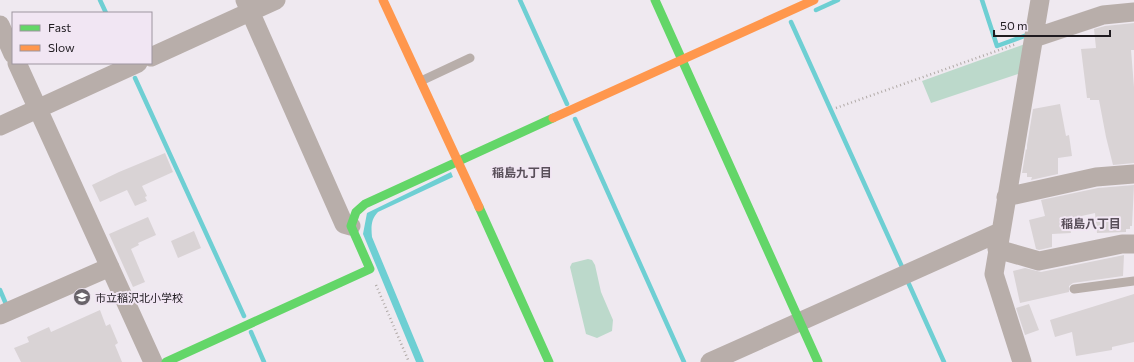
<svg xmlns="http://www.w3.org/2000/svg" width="1134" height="362" font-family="Commissioner,'Noto Sans JP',sans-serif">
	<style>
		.green { fill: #bcd9cb }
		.water { fill: #6ecfd3 }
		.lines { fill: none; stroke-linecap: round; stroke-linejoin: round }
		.stream { stroke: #6ecfd3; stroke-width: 4.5 }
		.building { fill: #d9d3d5 }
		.path { stroke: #b0a9a6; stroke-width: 2.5; stroke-dasharray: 1 3; stroke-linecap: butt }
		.lane { stroke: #b8aeaa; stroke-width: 9 }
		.street { stroke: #b8aeaa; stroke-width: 19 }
		.fast { stroke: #63d668; stroke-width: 9 }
		.slow { stroke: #ff974d; stroke-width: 9 }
		.labels { text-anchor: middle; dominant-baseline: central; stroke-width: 4; stroke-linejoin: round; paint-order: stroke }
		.poi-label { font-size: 11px; fill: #1f1b20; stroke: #f1e6f3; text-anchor: start }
		.neighbourhood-label { font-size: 12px; font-weight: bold; fill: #594f5a; stroke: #f1e6f3 }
	</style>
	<rect width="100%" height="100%" fill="#efe9f0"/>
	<!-- green -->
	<path class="green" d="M1025,44L1021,73L931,103L922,81Z
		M588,259L592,260L595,265L601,292L613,320L612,331L597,338L586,334L570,267L572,263Z"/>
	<!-- water -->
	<path class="water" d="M451,172L453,177L378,212C371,219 371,227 372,237L424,362H416L363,234L367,213Z"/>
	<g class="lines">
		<!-- stream -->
		<path class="stream" d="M100,0L106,13
			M520,0L567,104
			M982,0L997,46L1027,35
			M816,10L838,0
			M791,22L903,269L905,268
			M135,78L244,316
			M575,119L684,362
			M908,282L944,362
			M0,290L6,304
			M251,332L264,362"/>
	</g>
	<!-- building -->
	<path class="building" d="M1134,23V50H1131L1134,87V163L1113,165L1106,137L1099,100H1090V98H1087L1081,49L1096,48L1094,29L1105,26Z
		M1060,104L1066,136L1069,135L1072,156L1058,158V174L1031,180L1032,177H1027V173H1022L1026,149L1027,150V145L1033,109Z
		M165,153L173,172L142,186L147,196L145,197L147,201L135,206L127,190L100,202L92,185L119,172Z
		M1134,185L1132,226H1130V229H1126V232L1097,233L1095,213L1068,219L1071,233L1052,234V247L1039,250L1036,249L1029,220L1045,216L1041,200L1098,188Z
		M148,217L156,235L138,243L139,245L131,249L145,282L133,287L109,234Z
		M194,231L201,248L178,258L171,241Z
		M1124,255L1123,276L1073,283L1069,286V292L1020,303L1013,271L1025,268L1041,272Z
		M1134,294V342L1112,347V350L1076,356L1072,332L1055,337L1050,320Z
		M1029,304L1039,330L1025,335L1016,308Z
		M100,310L106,326L110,324L118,343L115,345L122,362H21L14,348L29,342L27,337L49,327L51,332Z"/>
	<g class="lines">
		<!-- path -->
		<path class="path" d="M836,108L1016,44
			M376,285L409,362"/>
		<!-- lane -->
		<path class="lane" d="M421,81L470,58
			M1074,289L1134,281"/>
		<!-- street -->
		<path class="street" d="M245,0L344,224L351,226
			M0,25L13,54
			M1034,38L1103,15L1134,12
			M151,57L276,0
			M17,63L153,362
			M0,126L138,63
			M1006,197L1096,177L1134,174
			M997,249L1039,261L1122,244H1134
			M0,315L110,267
			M710,362L1000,232
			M1022,362L994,274L1040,0"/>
		<!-- fast -->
		<path class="fast" d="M655,0L818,362
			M479,207L549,362
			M166,362L370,269L351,226L356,212L365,204L553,118"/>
		<!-- slow -->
		<path class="slow" d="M383,0L479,207
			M553,118L814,0"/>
	</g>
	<!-- icons -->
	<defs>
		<g id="school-disc" transform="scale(0.9)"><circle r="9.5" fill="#686369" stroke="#f1e6f3"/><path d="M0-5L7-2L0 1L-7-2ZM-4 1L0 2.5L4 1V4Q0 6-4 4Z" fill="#fff"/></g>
	</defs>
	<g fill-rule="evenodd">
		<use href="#school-disc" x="82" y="297"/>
	</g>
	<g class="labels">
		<!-- poi labels -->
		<g class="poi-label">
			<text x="95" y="297">市立稲沢北小学校</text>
		</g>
		<!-- neighbourhood labels -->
		<g class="neighbourhood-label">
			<text x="522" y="172">稲島九丁目</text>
			<text x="1091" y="223">稲島八丁目</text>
		</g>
	</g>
	<!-- legend -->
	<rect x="12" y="12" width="140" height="52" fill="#f1e6f3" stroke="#9d959f"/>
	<rect x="20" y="25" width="20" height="6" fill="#63d668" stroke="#9d959f"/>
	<text x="48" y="32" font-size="12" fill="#1f1b20">Fast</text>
	<rect x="20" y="45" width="20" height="6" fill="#ff974d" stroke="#9d959f"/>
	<text x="48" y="52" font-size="12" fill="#1f1b20">Slow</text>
	<!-- scale -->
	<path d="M994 30v6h116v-6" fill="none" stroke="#1f1b20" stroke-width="2"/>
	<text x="1000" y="30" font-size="12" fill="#1f1b20" stroke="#f1e6f3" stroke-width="3" paint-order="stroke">50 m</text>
</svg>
